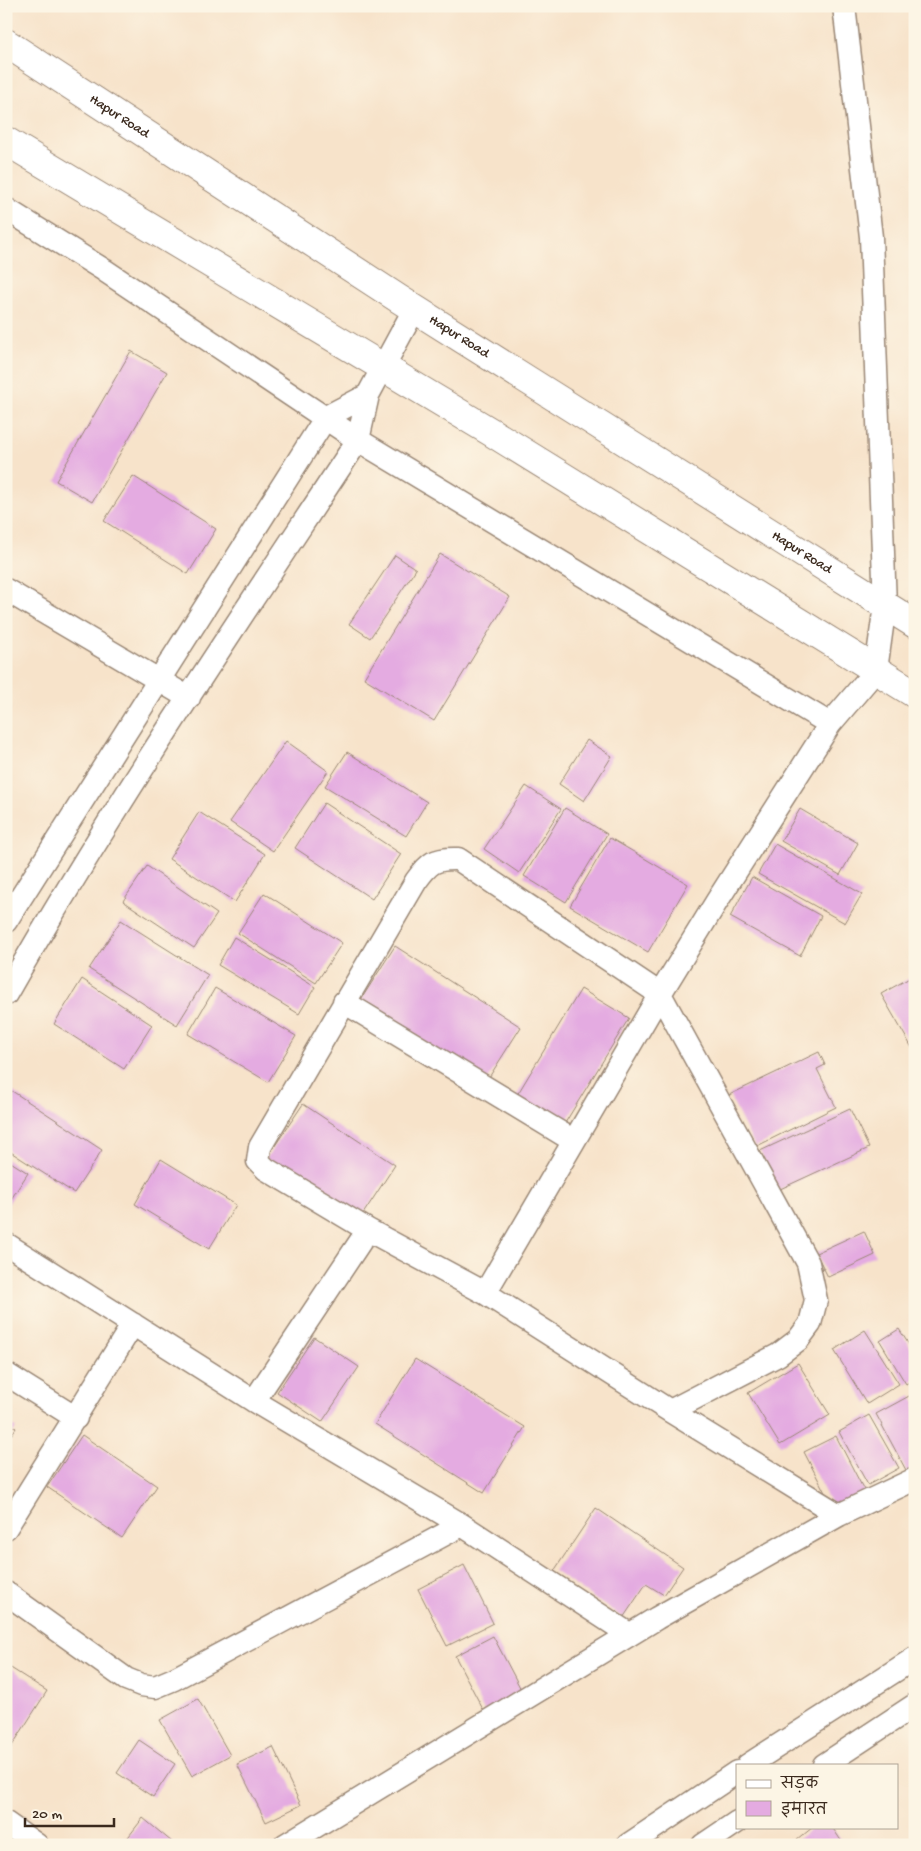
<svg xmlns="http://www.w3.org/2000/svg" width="921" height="1851" font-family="'Gochi Hand','Playpen Sans Deva',sans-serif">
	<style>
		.building { fill: #e4abe1 }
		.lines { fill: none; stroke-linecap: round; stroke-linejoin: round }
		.minor-casing { stroke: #998674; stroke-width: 25 }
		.secondary-casing { stroke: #998674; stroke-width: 30 }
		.minor { stroke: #fff; stroke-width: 22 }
		.secondary { stroke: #fff; stroke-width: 28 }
		.labels { text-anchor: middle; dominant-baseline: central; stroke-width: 5; stroke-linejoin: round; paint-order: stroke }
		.street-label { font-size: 14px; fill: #3b2a1e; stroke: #fcf5e5 }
	</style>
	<rect width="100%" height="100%" fill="#fcf5e5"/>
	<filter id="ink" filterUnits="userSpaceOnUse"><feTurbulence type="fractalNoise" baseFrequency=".02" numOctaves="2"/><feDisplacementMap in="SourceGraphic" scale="10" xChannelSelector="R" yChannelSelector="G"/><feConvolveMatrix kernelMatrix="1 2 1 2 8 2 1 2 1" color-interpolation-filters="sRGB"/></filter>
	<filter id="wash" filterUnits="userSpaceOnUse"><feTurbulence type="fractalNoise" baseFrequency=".0096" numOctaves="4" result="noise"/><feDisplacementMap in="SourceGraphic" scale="20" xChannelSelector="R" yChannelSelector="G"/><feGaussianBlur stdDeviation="1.12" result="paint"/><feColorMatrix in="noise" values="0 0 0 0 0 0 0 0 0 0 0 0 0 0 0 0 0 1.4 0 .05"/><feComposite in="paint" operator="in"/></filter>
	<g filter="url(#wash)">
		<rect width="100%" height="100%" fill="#f7e3ca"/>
		<g id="blocks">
			<!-- building -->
			<path class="building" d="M131,351L167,372L92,502L56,481Z
				M133,476L216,529L188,574L104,521Z
				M440,554L510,597L434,721L364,678Z
				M395,555L416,569L370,638L349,624Z
				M587,740L612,756L584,801L559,784Z
				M286,741L328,771L273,851L230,822Z
				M347,752L427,802L406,836L325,786Z
				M526,786L561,809L519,873L484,849Z
				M324,803L401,854L372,899L295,848Z
				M565,808L607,834L566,902L524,876Z
				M800,809L858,843L840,875L781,841Z
				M199,812L265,854L235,902L169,859Z
				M610,838L688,884L648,952L570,906Z
				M775,844L862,894L845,923L758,874Z
				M147,866L217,914L194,948L123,901Z
				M752,877L821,916L800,956L730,917Z
				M264,893L342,943L316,983L238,933Z
				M121,920L208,975L177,1025L89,969Z
				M234,937L315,987L299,1014L218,965Z
				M395,946L521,1027L486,1082L360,1001Z
				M915,975V1053L881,994Z
				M82,979L152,1025L124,1069L54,1024Z
				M215,988L296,1036L268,1082L188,1034Z
				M581,989L629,1018L562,1128L514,1100Z
				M819,1052L825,1065L817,1069L836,1107L755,1147L729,1095Z
				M12,1091L102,1150L74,1193L6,1149V1101Z
				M303,1104L395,1165L359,1220L266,1159Z
				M850,1109L869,1148L778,1190L760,1151Z
				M6,1159L28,1173L6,1207Z
				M161,1159L236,1205L209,1249L135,1204Z
				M864,1231L875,1255L828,1277L816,1253Z
				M899,1329L915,1354V1379L906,1384L880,1341Z
				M865,1330L899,1384L867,1404L834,1350Z
				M314,1337L359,1367L322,1422L277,1392Z
				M415,1359L525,1427L484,1493L375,1424Z
				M798,1363L830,1415L780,1445L748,1393Z
				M911,1395L915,1402V1467L907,1472L876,1414Z
				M869,1415L899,1468L868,1485L839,1432Z
				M6,1421L16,1428L6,1442Z
				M82,1435L157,1486L122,1538L47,1487Z
				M836,1436L865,1492L833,1508L804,1452Z
				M596,1508L683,1567L664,1595L646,1584L623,1618L554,1571Z
				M464,1565L493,1623L447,1646L418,1589Z
				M493,1636L525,1697L487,1717L455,1656Z
				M6,1665L47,1691L10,1749L6,1747Z
				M198,1699L230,1755L192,1776L160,1720Z
				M139,1740L175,1764L153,1797L117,1773Z
				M273,1747L301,1805L266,1822L237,1764Z
				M143,1818L172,1842L170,1845H122Z
				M813,1827H832L844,1845H791Z"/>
		</g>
	</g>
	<g filter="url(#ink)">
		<use href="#blocks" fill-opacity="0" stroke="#998674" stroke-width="1"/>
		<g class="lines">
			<!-- minor casing -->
			<g class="minor-casing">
				<path id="minor" d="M6,209L104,270L358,440L830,724
					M6,590L189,698
					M6,921L326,417L368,395
					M6,994C114,804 238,622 358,440L368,395L415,308
					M344,1002L574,1141
					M6,1244L254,1401L462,1525L629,1634
					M485,1293L660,994L717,901L830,724L876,670L885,605L871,237L844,6
					M6,1374L76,1418
					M254,1401L368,1230
					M670,1411L778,1355L798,1340L810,1324L816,1300L808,1263L660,994L458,859C434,858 429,863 416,881L260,1147L258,1161L266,1169L368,1230L485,1293L670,1411L839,1515
					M6,1528L133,1324
					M6,1593L126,1679L141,1685L155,1687L174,1679L462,1525
					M748,1765L915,1658
					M824,1765L915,1705
					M6,1823L37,1845
					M285,1845L657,1618L839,1515L915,1479
					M628,1845L737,1772
					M703,1845L737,1822"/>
			</g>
			<!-- secondary casing -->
			<g class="secondary-casing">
				<g id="secondary">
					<path id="s1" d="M6,43L399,299L915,624"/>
					<path d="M6,141L491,432L915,694"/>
				</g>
			</g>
			<!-- minor -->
			<use href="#minor" class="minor"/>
			<!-- secondary -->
			<use href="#secondary" class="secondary"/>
		</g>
	</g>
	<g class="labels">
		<!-- street labels -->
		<g class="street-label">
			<text stroke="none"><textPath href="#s1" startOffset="135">Hapur Road</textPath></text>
			<text stroke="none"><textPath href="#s1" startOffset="540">Hapur Road</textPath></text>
			<text stroke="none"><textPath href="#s1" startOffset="945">Hapur Road</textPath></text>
		</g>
	</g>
	<!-- margin -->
	<rect width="921" height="1851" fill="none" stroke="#fcf5e5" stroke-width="25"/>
	<!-- legend -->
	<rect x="736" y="1764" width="162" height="65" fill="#fcf5e5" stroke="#afa495"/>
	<rect x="746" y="1780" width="25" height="8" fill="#ffffff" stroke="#afa495"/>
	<text x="781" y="1788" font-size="15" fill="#3b2a1e">सड़क</text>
	<rect x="746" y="1801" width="25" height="15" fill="#e4abe1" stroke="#afa495"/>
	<text x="781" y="1814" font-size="15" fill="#3b2a1e">इमारत</text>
	<!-- scale -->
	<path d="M25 1818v8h89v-8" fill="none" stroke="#3b2a1e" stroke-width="2.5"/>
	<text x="32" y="1818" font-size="15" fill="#3b2a1e" stroke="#fcf5e5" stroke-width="4" paint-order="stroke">20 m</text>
</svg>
